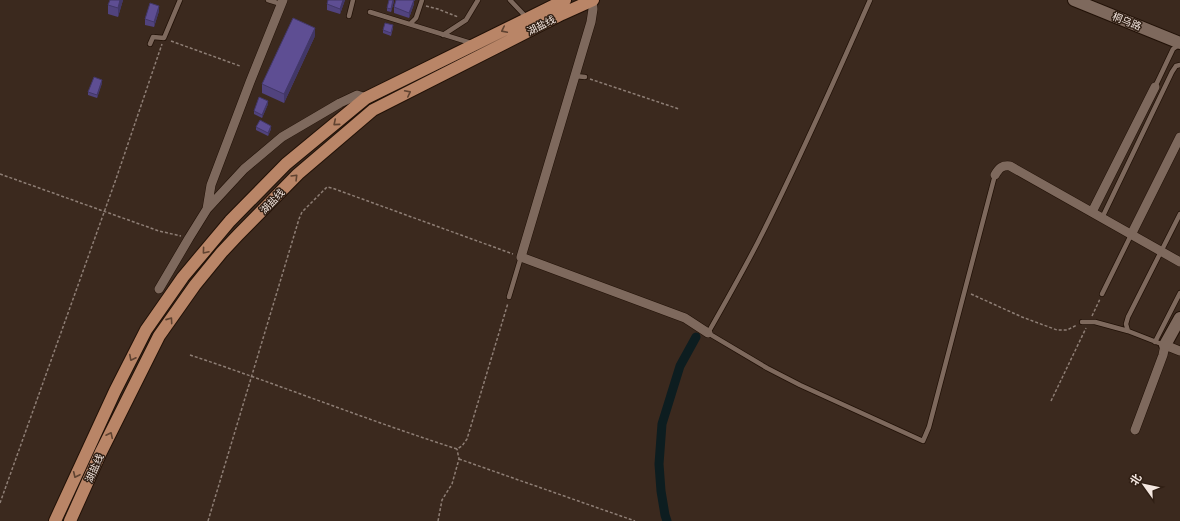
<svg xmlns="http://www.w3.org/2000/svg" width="1180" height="521" font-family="Manrope,'Noto Sans SC',sans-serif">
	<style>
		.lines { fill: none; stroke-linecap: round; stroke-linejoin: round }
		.canal { stroke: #0d1d20; stroke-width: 9 }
		.lane-casing { stroke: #211107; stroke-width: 6 }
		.street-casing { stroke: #211107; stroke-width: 10 }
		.secondary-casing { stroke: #211107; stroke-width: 14 }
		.primary-casing { stroke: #211107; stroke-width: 14 }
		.path { stroke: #8e7e75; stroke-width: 1.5; stroke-dasharray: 3 2; stroke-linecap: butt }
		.lane { stroke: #7e695d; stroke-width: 4.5 }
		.street { stroke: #7e695d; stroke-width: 9 }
		.secondary { stroke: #7e695d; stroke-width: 12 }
		.primary { stroke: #b98567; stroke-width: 12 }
		.wall { fill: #51437e }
		.shaded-wall { fill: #423767 }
		.building { fill: #5e4e93; stroke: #423767 }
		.oneway { stroke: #604331 }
		.labels { text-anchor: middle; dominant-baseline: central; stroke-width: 3; stroke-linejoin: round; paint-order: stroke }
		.street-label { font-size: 10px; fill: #f4e7e0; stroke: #301f14 }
	</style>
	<rect width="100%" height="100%" fill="#3b291e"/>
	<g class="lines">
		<!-- canal -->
		<path class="canal" d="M667,521L665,515L661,491L659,464L662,424L680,366L696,337"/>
		<!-- lane casing -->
		<g class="lane-casing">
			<path id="lane" d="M268,0L281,4
				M510,0L527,18
				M870,0C834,82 798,163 758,242C742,273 725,303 708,333L767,368L800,385L923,441L929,427L995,175
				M370,12L471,43
				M349,16L353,0
				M410,24L416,18L422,0
				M443,35L466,20L478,0
				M150,44L153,37L164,38L180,0
				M575,76L585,77
				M1155,87L1173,49L1180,44
				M1102,218L1172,72L1176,66L1180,65
				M1102,294L1131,235
				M509,297L521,257
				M1082,322H1095L1128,331L1164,345
				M1128,331L1126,324L1128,317L1180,214
				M1155,342L1180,293"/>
		</g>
		<!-- street casing -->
		<g class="street-casing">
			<path id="street" d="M592,0L593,9L591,22L521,257L685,318L708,333
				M995,175C999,168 1002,165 1010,166L1180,262
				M207,209L211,185L250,82L283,0
				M1092,212L1155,87
				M1131,235L1180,137
				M159,289L189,238L207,209L244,169L282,137L340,103L357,95L366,98
				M1135,430L1163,355L1165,345L1180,351"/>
		</g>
		<!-- secondary casing -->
		<g class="secondary-casing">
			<path id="secondary" d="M1074,0L1180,43
				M1165,345L1180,318"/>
		</g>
		<!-- primary casing -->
		<g class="primary-casing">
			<path id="primary" d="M55,521L115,391L146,330L183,277L230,221L286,164L366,98L565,0
				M70,521L101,452L159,336L195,285L222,252L238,235L298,174L373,110L562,14L593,0"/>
		</g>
		<!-- path -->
		<path class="path" d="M426,6L438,9L458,17
			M171,41L240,66
			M590,79L679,109
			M0,174L159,231L181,236
			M971,294L1022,317L1057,330H1067L1077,325
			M1092,316L1100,299
			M190,355C280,385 367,420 457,449L462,446L467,439L508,303
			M1051,401L1086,328
			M459,459L635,521
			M0,503L116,179L162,44
			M208,521L299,219L302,212L327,187L332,188L513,254
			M438,521L442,500L452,484L459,459L457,449"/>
		<!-- lane -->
		<use href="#lane" class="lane"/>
		<!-- street -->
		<use href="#street" class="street"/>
		<!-- secondary -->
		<use href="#secondary" class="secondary"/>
		<!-- primary -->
		<use href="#primary" class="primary"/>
	</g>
	<!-- wall -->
	<path class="wall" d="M123,0L118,17L108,14V5Z
		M345,0L340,14L327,10V4Z
		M394,0L391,12L387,11V8Z
		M396,0H415V1L414,0V4L409,18L394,13V7Z
		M159,11L154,27L145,25V19Z
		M393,28L391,36L383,33V30Z
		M315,36L284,103L262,93V84Z
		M102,83L97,98L88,95V92Z
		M268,104L262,118L254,114V111Z
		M256,127L271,129L268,136L256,130Z"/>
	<!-- shaded-wall -->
	<path class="shaded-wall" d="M120,0H123L118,17V8Z
		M343,0H345L340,14V9Z
		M393,0L394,2L391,12V9Z
		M414,0V4L409,18V13Z
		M159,6V11L154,27V22Z
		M315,28V36L284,103V94Z
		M102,80V83L97,98V95Z
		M268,101V104L262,118V115Z
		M271,126V129L268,136V133Z"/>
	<!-- building -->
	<path class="building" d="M110,0H120L118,8L108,5Z
		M328,0H343L340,9L327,4Z
		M389,0H393L391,9L387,8Z
		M396,0H414L409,13L394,7Z
		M150,3L159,6L154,22L145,19Z
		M293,18L315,28L284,94L262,84Z
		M385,23L393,25L391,33L383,30Z
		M94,77L102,80L97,95L88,92Z
		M259,97L268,101L262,115L254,111Z
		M260,120L271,126L268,133L256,127Z"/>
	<!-- one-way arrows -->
	<defs><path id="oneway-chevron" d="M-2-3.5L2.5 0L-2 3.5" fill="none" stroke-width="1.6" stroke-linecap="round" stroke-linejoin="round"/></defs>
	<g class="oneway">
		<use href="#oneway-chevron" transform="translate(504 30) rotate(154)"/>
		<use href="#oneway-chevron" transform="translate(408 93) rotate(-27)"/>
		<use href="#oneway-chevron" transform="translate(336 123) rotate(140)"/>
		<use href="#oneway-chevron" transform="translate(295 177) rotate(-45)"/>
		<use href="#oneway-chevron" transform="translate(205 251) rotate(130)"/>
		<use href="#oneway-chevron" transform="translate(170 320) rotate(-55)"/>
		<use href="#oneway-chevron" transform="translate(132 358) rotate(117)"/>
		<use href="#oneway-chevron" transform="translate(110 435) rotate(-64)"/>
		<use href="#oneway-chevron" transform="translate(76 475) rotate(115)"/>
	</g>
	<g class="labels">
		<!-- street labels -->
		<g class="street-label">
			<text transform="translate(1127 21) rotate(22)">桐乌路</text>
			<text transform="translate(541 25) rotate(-27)">湖盐线</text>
			<text transform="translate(272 201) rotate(-46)">湖盐线</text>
			<text transform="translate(94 468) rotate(-66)">湖盐线</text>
		</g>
	</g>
	<!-- north arrow -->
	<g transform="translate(1144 485) rotate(303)" stroke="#301f14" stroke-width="3" paint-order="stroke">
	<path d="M0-3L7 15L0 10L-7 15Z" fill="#f4e7e0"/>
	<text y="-6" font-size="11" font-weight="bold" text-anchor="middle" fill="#f4e7e0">北</text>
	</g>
</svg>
